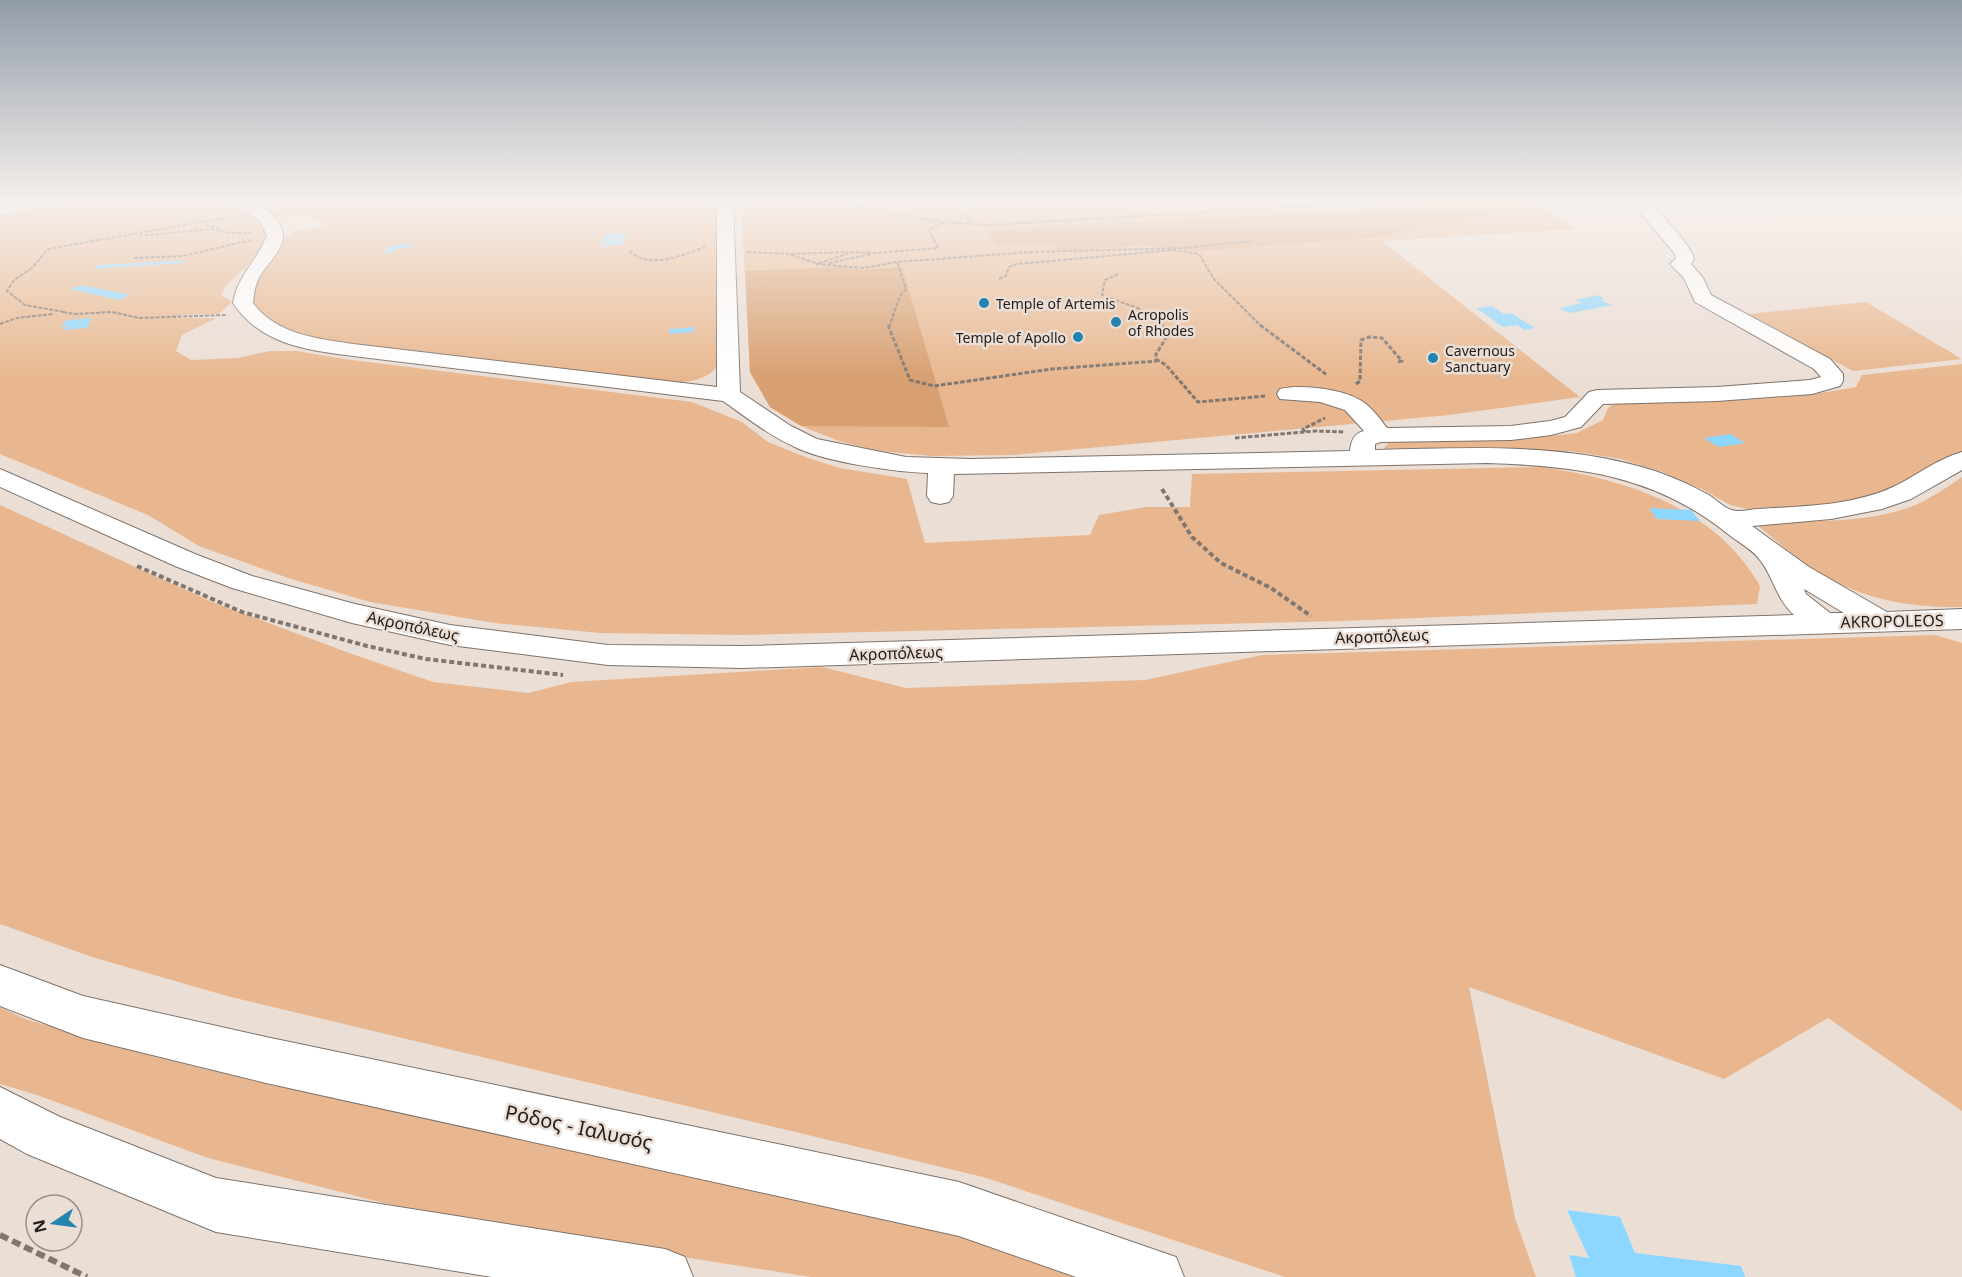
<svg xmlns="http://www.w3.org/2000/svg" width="1962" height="1277" font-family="'Noto Sans',sans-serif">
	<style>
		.green { fill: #e8b78f }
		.forest { fill: #d89f70 }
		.building { fill: #8cd7ff }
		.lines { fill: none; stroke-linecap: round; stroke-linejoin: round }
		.minor-casing { stroke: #7e736b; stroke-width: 2 }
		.major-casing { stroke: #7e736b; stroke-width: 2 }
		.path-far3 { stroke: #807771; stroke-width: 2; stroke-dasharray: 4 1.5; stroke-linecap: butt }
		.path-far2 { stroke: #807771; stroke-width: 3; stroke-dasharray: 4.5 2; stroke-linecap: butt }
		.path-far1 { stroke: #807771; stroke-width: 4; stroke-dasharray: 5 3; stroke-linecap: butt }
		.path { stroke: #807771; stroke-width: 6; stroke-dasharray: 9 4.5; stroke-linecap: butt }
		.minor { fill: #fff; fill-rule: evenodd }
		.major { fill: #fff; fill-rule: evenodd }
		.poi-dot { fill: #2384b0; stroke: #ebded5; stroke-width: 2 }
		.labels { text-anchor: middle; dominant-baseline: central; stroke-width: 5; stroke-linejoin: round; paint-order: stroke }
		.far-poi-label { font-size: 14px; fill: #221d1a; stroke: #ebded5; text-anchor: start }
		.street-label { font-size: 16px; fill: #221d1a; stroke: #ebded5 }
		.near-street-label { font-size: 20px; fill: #221d1a; stroke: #ebded5 }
	</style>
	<rect width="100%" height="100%" fill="#ebded5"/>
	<!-- green -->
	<path class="green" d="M219,200C261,218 287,225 246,267C236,277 227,282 221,295L232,302L219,314L181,315L175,318H217L182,335L176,351L191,360L238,358L269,351H297L344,359L692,402L742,422L768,442L808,458L840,468L907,479L925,543L1090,535L1099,515L1146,507H1190L1192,474L1541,467C1626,479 1716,508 1760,586L1757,604L1344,621L743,635L600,633L495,623L370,602L288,578L199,546L148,515L0,454V201Z
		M241,200H719L720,363C706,383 685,382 663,383L320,344L254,317L244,290L280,241L293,232L325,226L308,217L274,218Z
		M741,200H1529L1577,229L1382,241L1580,397L1449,415L1013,455L932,456L878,451L839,441L801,426L770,407L750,372Z
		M1866,302L1962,359L1853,371L1749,314Z
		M1962,364V452L1931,467L1896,490L1858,500L1763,513L1730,505L1702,489L1662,472L1621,459L1570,451H1382L1389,442L1541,437L1577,433L1603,420L1608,408L1619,401C1699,402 1777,402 1856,387L1862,375Z
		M1962,477V607C1911,608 1864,600 1820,573C1796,559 1775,539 1753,522C1799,521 1867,524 1910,507C1929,500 1946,488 1962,477Z
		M0,505L212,602L352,654L433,682L529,693L571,682L822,667L906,688L1145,680L1262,655L1935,635L1962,643V1111L1828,1018L1724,1079L1469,987L1515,1218L1536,1277H1285L983,1177L227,996L92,957L0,924Z
		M0,1007L25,1019L156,1057L275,1086L505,1123L977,1237L1090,1277H811L454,1221L208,1158L37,1095L0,1084Z"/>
	<!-- forest -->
	<path class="forest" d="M1442,200H1522L1506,206L1479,219L1413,228L1389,236L1202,251L1140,245L1056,252L1054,244L995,245L988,231L1417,206Z
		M844,267L863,270L902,267L949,427L801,426L770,407L750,372L745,271Z"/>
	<!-- building -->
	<path class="building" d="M626,233L624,244L601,247L604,234Z
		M415,244L411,248L395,249L392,253H383L390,245Z
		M186,260L182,263L93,269L97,265Z
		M82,285L131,295L118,300L70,289Z
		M1598,295L1605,299L1600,300L1612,305L1570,313L1559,308L1582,303L1575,300Z
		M1492,306L1504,314L1511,313L1535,328L1524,330L1517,325L1503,327L1476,308Z
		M92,318L87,328L63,330L67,326L60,327L67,320Z
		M694,327V332L669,334V329Z
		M1730,434L1745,443L1719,447L1704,438Z
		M1649,508L1691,510L1700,521L1657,519Z
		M1567,1210L1620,1217L1635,1253L1741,1266L1745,1277H1576L1569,1255L1589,1258Z"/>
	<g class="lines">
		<!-- minor casing -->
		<g class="minor-casing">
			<path id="minor" d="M27,200H66L58,205L0,215V205Z
				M227,200C246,200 260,202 274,217C296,240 273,255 260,276C255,285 254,293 253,303C275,334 318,339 353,344L717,387V200H733L740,392L791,426L817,439L906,457L971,459L1350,451C1351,441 1354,433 1364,431L1345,410L1320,402L1280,399L1277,394L1280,389C1302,384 1341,389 1360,400C1370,405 1380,419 1387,428L1511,426L1550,421L1565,417L1589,392L1597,390L1717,387L1810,380L1821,377L1814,369L1695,302L1684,278L1670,264L1676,258L1675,254L1640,212L1621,200C1629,200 1638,199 1645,202C1657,207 1692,247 1694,259L1691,264L1703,278L1711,295L1830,359L1843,374V381L1840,386L1812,394L1717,401L1603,404L1581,427L1551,435L1511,440L1381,442L1375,444V450C1469,448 1564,442 1655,471C1672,477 1689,484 1705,493C1714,497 1723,508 1732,510C1739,513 1751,509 1759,509C1803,506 1852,506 1893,487C1916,476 1937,459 1962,452V470L1911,499L1882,509L1831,519L1752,526L1809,567L1887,612L1962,609V629L743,668L608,665L450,645L352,623L232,588L175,566L0,487V469L195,554L252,576L355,604L450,625L608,645L743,646L1794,615C1776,599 1774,578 1760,560C1753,550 1738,542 1728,534C1655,475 1578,466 1487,463L954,474L953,496L949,502L940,504L931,502L927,496L928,473C894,472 827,462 797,448C770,436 747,418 723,401L353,356C307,350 261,345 233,303C237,276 258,260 267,235L260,221ZM1804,589L1844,613H1830L1806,594Z"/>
		</g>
		<!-- major casing -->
		<g class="major-casing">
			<path id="major" d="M0,965L83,996L266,1037L959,1182L1176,1257L1184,1277H1076L959,1236L266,1083L83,1038L0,1006Z
				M0,1087L60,1117L216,1178L665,1249L685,1257L693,1277H492L216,1232L27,1154L0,1139Z"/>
		</g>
		<!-- path-far3 -->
		<path class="path-far3" d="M840,200C889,216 938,223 989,225L1408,200
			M927,200L962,203
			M966,200L962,203L996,200
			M961,202L970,224
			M944,223L929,229L938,248L875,253L852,252L817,264L863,268L897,262L1030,252L1185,248L1252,241
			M206,224L222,229
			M139,236L211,229L232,233H251
			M629,251C649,270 683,255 705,247
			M747,252L788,254L819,264
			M791,254L847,252
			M134,258L183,256L251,240
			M829,263L872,254
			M1118,274L1105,280L1102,295L1140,309L1163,327
			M999,279L1006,276L1009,267L1017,264L1174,250L1199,254L1214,279L1262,327
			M63,312L75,314L112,312L139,318L226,315
			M64,312L25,305L7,291L14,280L32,268L48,249L230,217
			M0,324L17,318L53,314
			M889,327L900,296L906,289L897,262"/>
		<!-- path-far2 -->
		<path class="path-far2" d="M888,325L910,380L934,386L1052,369L1157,361
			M1162,325L1168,335L1156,354V359L1166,365L1198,402L1266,396
			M1260,325L1327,375
			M1356,384L1360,381L1361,340L1369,337L1382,338L1402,361L1398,362
			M1305,432L1303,429L1325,418
			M1235,438L1315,431L1344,432"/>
		<!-- path-far1 -->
		<path class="path-far1" d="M1162,489L1192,537L1221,563L1271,588L1311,616
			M137,566L242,612L367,646L426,659L563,675"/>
		<!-- path -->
		<path class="path" d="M0,1235L87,1277"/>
		<!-- minor -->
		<use href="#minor" class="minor"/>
		<!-- major -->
		<use href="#major" class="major"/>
	</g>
	<!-- sky -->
	<linearGradient id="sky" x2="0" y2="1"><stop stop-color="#919ca9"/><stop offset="0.53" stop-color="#f6f0ec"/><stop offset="1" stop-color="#f6f0ec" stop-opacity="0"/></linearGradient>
	<rect width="1962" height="379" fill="url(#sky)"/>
	<!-- markers -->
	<g class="poi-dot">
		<circle cx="984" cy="303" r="6"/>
		<circle cx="1116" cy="322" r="6"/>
		<circle cx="1078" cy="337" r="6"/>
		<circle cx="1433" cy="358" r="6"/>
	</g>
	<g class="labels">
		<!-- far-poi labels -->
		<g class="far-poi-label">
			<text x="996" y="303">Temple of Artemis</text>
			<text x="1128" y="314">Acropolis<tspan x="1128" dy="16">of Rhodes</tspan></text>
			<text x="1066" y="337" text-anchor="end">Temple of Apollo</text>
			<text x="1445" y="350">Cavernous<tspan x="1445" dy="16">Sanctuary</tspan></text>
		</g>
		<!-- street labels -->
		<g class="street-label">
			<text transform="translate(1892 621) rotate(-1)">AKROPOLEOS</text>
			<text transform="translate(413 626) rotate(12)">Ακροπόλεως</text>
			<text transform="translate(1382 636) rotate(-2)">Ακροπόλεως</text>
			<text transform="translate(896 653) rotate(-2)">Ακροπόλεως</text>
		</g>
		<!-- near-street labels -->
		<g class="near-street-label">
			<text transform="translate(579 1127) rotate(12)">Ρόδος - Ιαλυσός</text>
		</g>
	</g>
	<!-- north arrow -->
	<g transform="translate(54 1223) rotate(257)"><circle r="28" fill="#ebded5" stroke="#9b918a" stroke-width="1.5"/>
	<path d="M0-4.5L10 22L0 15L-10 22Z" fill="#2384b0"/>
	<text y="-9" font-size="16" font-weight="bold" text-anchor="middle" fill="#221d1a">N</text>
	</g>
</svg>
